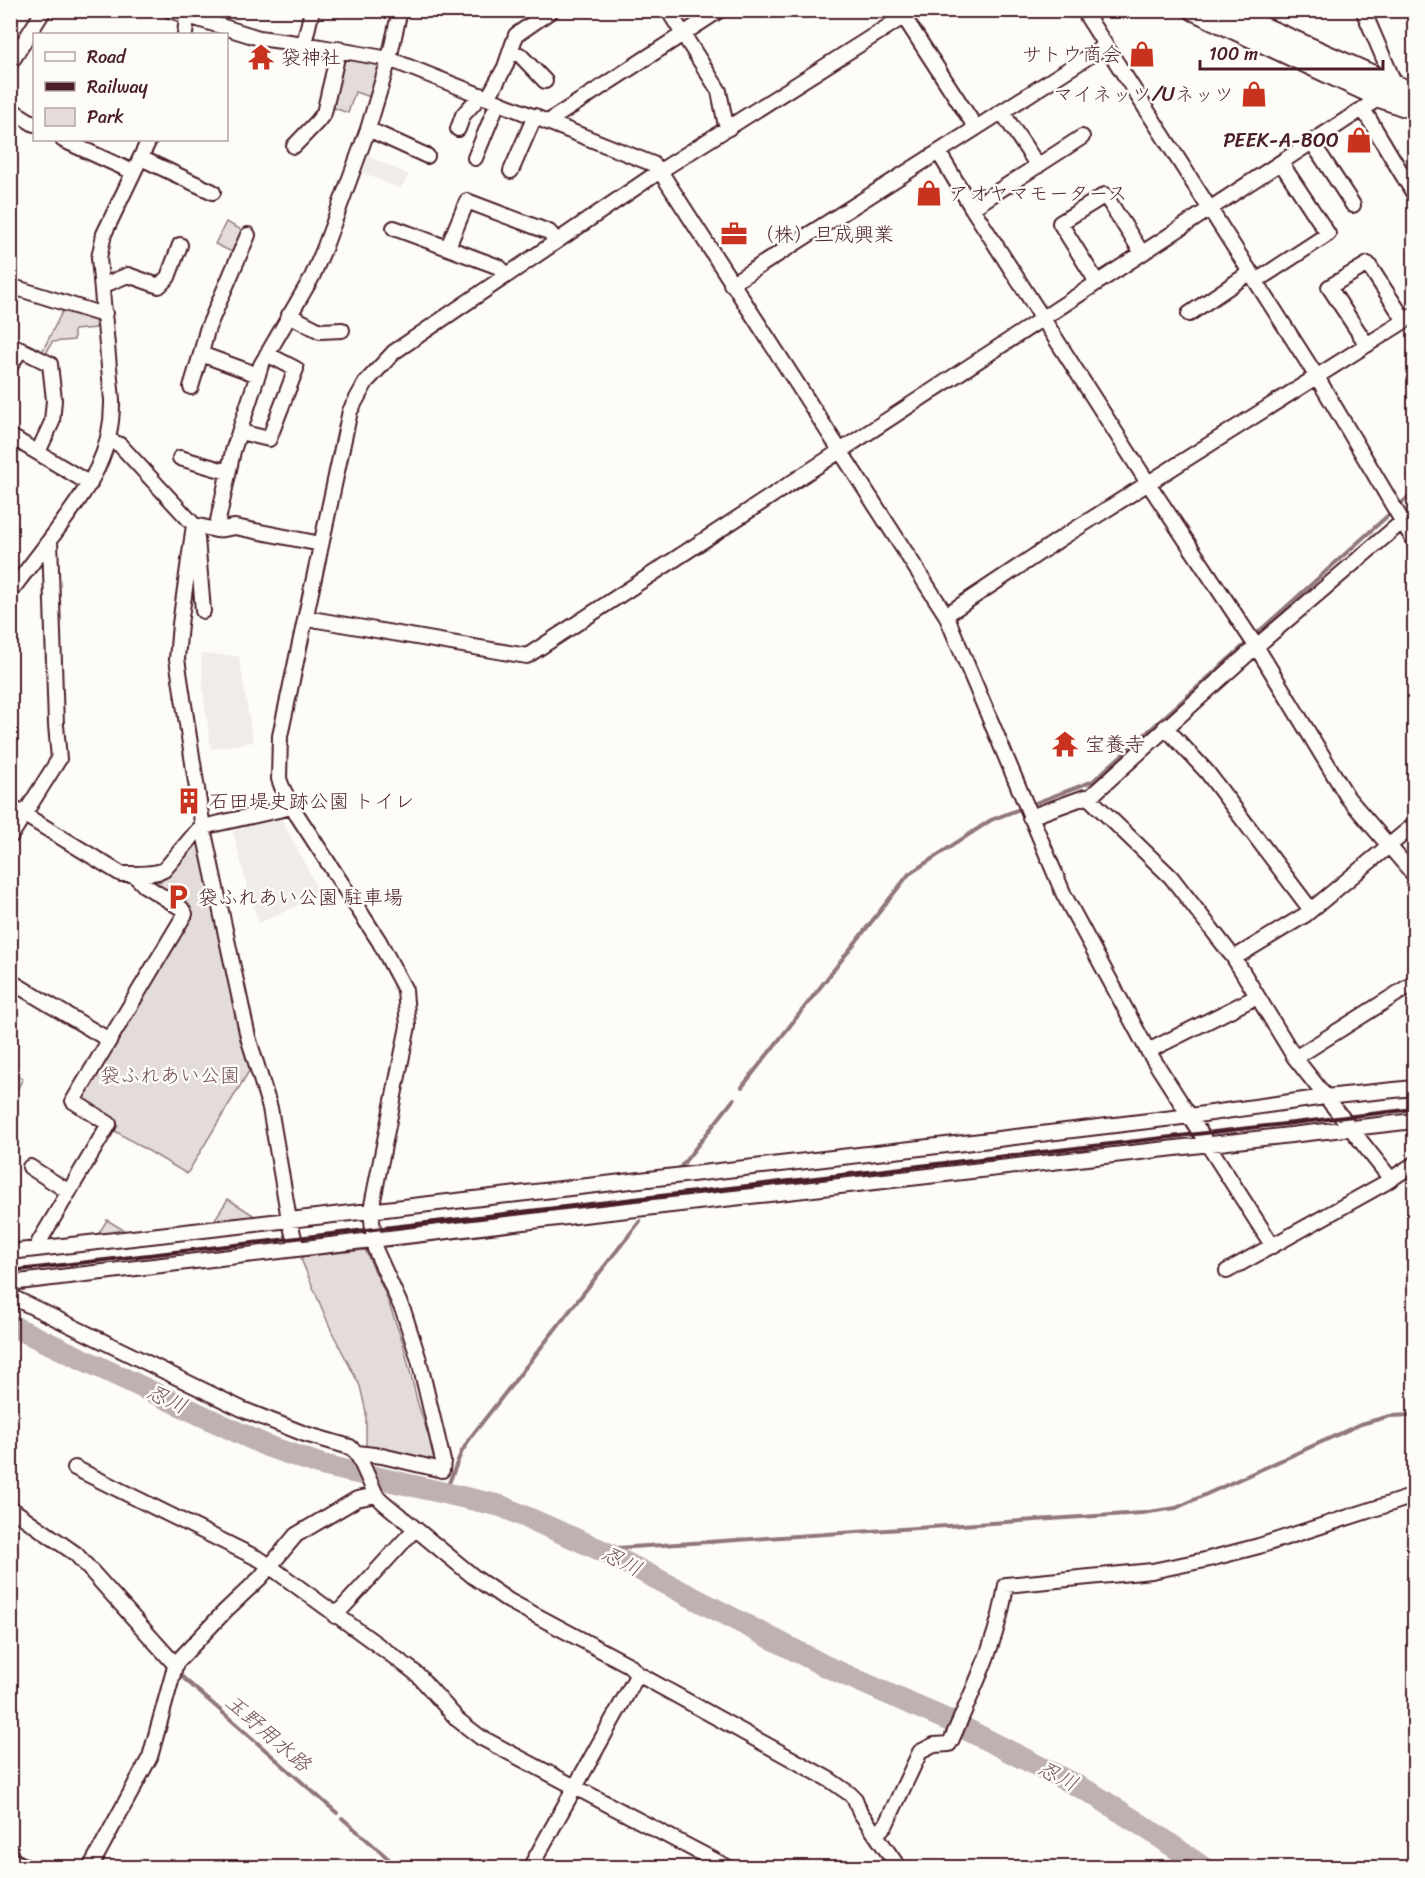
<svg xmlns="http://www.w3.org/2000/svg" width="1425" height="1878" font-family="Sriracha,'Klee One',sans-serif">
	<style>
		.built { fill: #f0ece8 }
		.green { fill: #e3dcda; stroke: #967e82; stroke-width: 1.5 }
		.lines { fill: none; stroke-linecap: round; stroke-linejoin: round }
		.stream { stroke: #91777b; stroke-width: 4 }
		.river { stroke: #c0b1b1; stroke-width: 22 }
		.minor-casing { stroke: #4a1f2b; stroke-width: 18 }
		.major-casing { stroke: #4a1f2b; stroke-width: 21 }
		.highway-casing { stroke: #4a1f2b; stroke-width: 24 }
		.minor { stroke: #fdfcf7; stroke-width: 14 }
		.major { stroke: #fdfcf7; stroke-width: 16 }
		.highway { stroke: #fdfcf7; stroke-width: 20 }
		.rail { stroke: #4a1f2b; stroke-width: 4 }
		.labels { text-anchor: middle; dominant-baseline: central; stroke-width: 5; stroke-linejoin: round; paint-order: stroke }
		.poi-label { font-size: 20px; fill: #4a1f2b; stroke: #fdfcf7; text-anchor: start }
		.park-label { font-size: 20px; fill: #704e57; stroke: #fdfcf7 }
		.water-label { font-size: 21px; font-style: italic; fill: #73525a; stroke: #fdfcf7 }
	</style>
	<rect width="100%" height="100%" fill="#fdfcf7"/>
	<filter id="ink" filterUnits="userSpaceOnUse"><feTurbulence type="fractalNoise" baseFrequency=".0167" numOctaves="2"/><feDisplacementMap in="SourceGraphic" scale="12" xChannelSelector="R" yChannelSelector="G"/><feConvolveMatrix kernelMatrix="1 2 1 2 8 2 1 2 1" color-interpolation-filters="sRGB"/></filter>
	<g filter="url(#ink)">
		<!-- built -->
		<path class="built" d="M363,154L409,175L400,189L357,170Z
			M201,654L239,656L253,742L211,749L204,699Z
			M281,818L321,895L259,923L247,886L233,831L240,826Z"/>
		<!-- green -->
		<path class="green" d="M344,54L380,62L371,97L355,92L348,113L329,106Z
			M226,222L246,232L236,254L215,244Z
			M65,306L100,320L95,321L96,328L74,330V340L52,342L45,356L41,354Z
			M202,835L252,1066L187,1174L115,1131L118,1125L80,1103L79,1097L192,912L148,885V880L159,882L165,879Z
			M11,1071L23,1079L11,1100Z
			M228,1199L258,1218L213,1222Z
			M107,1220L127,1232L97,1236Z
			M365,1250L385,1293L403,1343L418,1404L438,1464L366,1448V1412L360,1386L332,1332L301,1259L303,1256Z"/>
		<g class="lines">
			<!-- stream -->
			<path class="stream" d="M1254,636L1414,492
				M742,1087L909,874L991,820L1093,781L1249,641
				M679,1169L734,1099
				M445,1493L461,1453L470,1438L640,1221
				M605,1552L617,1548L1142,1513L1176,1508L1361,1424L1390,1416L1414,1415
				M180,1675L337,1813
				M342,1818L399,1868"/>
			<!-- river -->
			<path class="river" d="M10,1325L267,1446L322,1465L501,1506L605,1552L825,1666L952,1722L1093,1794L1157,1835L1204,1868"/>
			<!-- minor casing -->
			<g class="minor-casing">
				<path id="minor" d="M169,10L259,38L304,44L389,59L653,164L660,171L946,615L1064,895L1148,1051L1272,1245
					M668,10L719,91L725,121L729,128
					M1083,10L1317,377L1414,541
					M904,17L976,128
					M185,34L188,10
					M304,44L312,10
					M510,51L520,55L545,81
					M10,64L44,10
					M488,98L505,67L516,35L552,10
					M10,109L34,124
					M1363,109L1414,194
					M1002,112L1038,166
					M550,122L555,117L720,10
					M368,129L427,156
					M458,129L463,115L481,95
					M63,140L133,172
					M1312,142L1353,205
					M294,146L317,122L324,113L339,49
					M939,153L972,208L1148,483L1256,646L1348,798L1414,875
					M141,158L213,192
					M475,158L498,102
					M511,171L535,116
					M972,208L1082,137
					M394,228L499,267L507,275
					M248,235L207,330L201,354L258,375
					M448,247L467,201L549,232L557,241
					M1095,279L1060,223L1105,195L1142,253
					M1256,281L1328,234L1281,163
					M731,284L1105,46
					M10,286L97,313H105
					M102,286L128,275L159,286L168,277L180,245
					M1189,314L1251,272
					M289,315L320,331L342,330
					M10,344L50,364L54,400L52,422L38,452
					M1367,345L1329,287L1368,264L1405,321
					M10,366L21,349
					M191,387L201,354
					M240,432L269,439L296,369L267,354
					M10,436L90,484
					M109,440L120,445L194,525L216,530L235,527L321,544
					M180,458L228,472
					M194,525L180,624L177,659L203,828L248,1037L270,1108L289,1219L297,1249
					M216,530L233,451L261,365L312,277L324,249L368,129L389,59L400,10
					M197,538L203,611
					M10,592C27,570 44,548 60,526C90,485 113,453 112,400L99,258L104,234L149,140
					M946,615L1063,537L1414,315
					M306,618L527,656L1396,87L1363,10
					M1165,727L1207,772L1311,910
					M1089,798L1252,650L1403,521
					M10,806L121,874C133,874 154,875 164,870L198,830L211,825L292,807
					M1030,817L1085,797L1089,798L1171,877L1234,958L1295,1058L1390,1178
					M10,837L59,759L56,725L50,540
					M1234,958L1305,915L1414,825
					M10,981L109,1040
					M1148,1051L1256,997
					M1295,1058L1414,983
					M30,1167L69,1192
					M38,1248L39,1242L109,1124L73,1101L185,914L181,908L144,885L133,874
					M10,1252L990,1140L1190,1116L1325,1097L1414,1088
					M1227,1271L1385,1183L1414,1164
					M10,1283L566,1217L1414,1121
					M10,1296L244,1410L305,1434L350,1447L357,1453L376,1495L383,1502L474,1577L509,1601L629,1665L638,1674L830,1780L850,1794L855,1799L860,1812L899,1868
					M357,1453L382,1456L442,1470L443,1461L419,1360L404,1313L375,1249L371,1210L408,1026L405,990L379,941L292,807L282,787L279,779L280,736L350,411L366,382L394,352L660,171L914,10
					M75,1468L261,1560L408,1667L418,1675L458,1720L480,1737L729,1868
					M10,1508L76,1554L172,1661L176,1663
					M335,1616L415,1529
					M876,1835L886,1824L920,1752L934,1745L949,1744L951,1741C972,1692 999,1638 1006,1585L1152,1571L1205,1560L1259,1546L1414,1496
					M90,1868L150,1757L176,1663L225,1611L260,1578L296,1535L357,1499L376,1495
					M530,1868L638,1674"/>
			</g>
			<!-- major casing -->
			<g class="major-casing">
				<path id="major" d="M10,1860L25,1868"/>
			</g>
			<!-- highway casing -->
			<g class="highway-casing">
				<path id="highway" d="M1194,10L1380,97L1414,109
					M1228,10L1248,21L1414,94"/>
			</g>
			<!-- minor -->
			<use href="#minor" class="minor"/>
			<!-- major -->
			<use href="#major" class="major"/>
			<!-- highway -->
			<use href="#highway" class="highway"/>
			<!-- rail -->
			<path class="rail" d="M10,1271L1414,1109"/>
		</g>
	</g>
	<!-- icons -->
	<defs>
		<g id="shop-bare" transform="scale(2.07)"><path d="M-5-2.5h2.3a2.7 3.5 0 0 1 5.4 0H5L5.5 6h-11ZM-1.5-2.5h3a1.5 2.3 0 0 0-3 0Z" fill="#c8321e" stroke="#fdfcf7" stroke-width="2.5" paint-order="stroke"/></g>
		<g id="temple-bare" transform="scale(2.07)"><path d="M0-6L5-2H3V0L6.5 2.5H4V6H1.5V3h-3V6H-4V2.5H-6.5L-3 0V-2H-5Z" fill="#c8321e" stroke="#fdfcf7" stroke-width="2.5" paint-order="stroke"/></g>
		<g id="office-bare" transform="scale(2.07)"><path d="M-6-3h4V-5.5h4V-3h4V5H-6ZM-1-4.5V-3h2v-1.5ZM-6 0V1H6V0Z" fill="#c8321e" stroke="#fdfcf7" stroke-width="2.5" paint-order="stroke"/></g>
		<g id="building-bare" transform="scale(2.07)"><path d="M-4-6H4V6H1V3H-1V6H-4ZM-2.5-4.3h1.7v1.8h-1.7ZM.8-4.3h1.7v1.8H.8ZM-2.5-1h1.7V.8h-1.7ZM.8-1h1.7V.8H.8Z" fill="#c8321e" stroke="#fdfcf7" stroke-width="2.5" paint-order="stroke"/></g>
		<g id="parking-bare" transform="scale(2.07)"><path d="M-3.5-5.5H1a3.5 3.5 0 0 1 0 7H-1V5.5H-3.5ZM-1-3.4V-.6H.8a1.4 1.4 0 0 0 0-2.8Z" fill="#c8321e" stroke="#fdfcf7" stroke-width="2.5" paint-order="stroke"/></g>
	</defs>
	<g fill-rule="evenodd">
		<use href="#shop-bare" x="1142" y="54"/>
		<use href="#temple-bare" x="261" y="57"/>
		<use href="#shop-bare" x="1254" y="94"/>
		<use href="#shop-bare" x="1359" y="140"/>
		<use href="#shop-bare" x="929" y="193"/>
		<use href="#office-bare" x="734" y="234"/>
		<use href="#temple-bare" x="1065" y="744"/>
		<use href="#building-bare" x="189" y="801"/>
		<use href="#parking-bare" x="178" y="897"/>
	</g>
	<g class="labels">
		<!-- poi labels -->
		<g class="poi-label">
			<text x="1122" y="54" text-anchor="end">サトウ商会</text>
			<text x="281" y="57">袋神社</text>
			<text x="1234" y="94" text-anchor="end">マイネッツ/Uネッツ</text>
			<text x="1339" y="140" text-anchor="end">PEEK-A-BOO</text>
			<text x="949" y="193">アオヤマモータース</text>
			<text x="754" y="234">（株）旦成興業</text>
			<text x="1085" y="744">宝養寺</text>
			<text x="209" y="801">石田堤史跡公園 トイレ</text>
			<text x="198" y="897">袋ふれあい公園 駐車場</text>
		</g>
		<!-- park labels -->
		<g class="park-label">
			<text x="170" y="1075">袋ふれあい公園</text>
		</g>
		<!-- water labels -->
		<g class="water-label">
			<text transform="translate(167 1399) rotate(25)">忍川</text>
			<text transform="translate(622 1561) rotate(27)">忍川</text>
			<text transform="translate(268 1733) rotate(41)">玉野用水路</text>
			<text transform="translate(1058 1776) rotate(27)">忍川</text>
		</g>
	</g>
	<!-- margin -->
	<rect width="1425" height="1878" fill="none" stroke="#fdfcf7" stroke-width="36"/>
	<rect x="18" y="18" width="1389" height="1842" fill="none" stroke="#4a1f2b" stroke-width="2" filter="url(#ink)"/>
	<!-- legend -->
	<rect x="33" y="33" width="195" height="108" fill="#fdfcf7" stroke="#b5a4a5" stroke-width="1.5"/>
	<rect x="45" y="52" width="30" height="9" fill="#fdfcf7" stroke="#b5a4a5" stroke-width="1.5"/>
	<text x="87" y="63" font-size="18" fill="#4a1f2b">Road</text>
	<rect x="45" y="82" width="30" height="9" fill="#4a1f2b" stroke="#b5a4a5" stroke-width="1.5"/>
	<text x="87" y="93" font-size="18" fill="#4a1f2b">Railway</text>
	<rect x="45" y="108" width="30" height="18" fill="#e3dcda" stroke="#b5a4a5" stroke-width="1.5"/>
	<text x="87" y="123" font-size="18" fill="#4a1f2b">Park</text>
	<!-- scale -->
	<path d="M1200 60v9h183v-9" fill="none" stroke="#4a1f2b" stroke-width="3"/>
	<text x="1209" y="60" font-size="18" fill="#4a1f2b" stroke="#fdfcf7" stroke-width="4.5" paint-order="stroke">100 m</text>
</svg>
